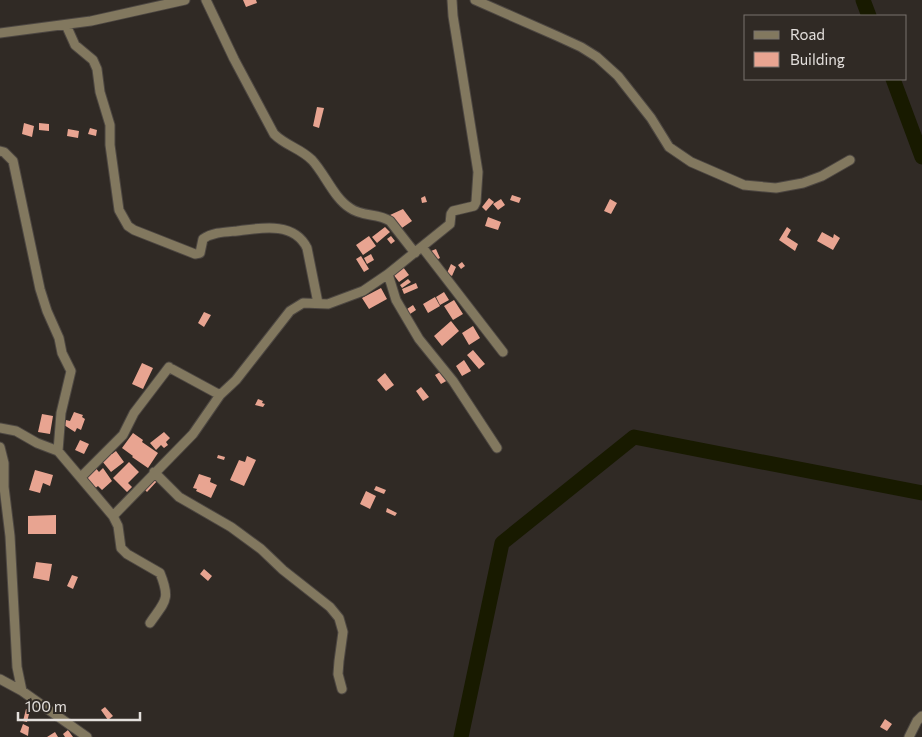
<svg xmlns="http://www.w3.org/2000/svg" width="922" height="737" font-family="Commissioner,sans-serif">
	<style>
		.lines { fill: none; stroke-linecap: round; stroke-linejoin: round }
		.river { stroke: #181a00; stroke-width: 15 }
		.building { fill: #e8a491 }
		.street-casing { stroke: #4d4742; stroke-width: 11 }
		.street { stroke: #82785f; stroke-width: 9 }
	</style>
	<rect width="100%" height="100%" fill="#302a25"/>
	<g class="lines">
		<!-- river -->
		<path class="river" d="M863,0L869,16
			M893,79L922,157
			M461,737L502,543L634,437L922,493"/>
	</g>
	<!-- building -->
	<path class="building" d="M243,0H256L257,3L246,7Z
		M317,107L324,108L319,128L313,126Z
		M24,123L34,126L32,137L22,134Z
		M39,123L49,124V131L39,130Z
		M90,128L97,130L96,136L88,134Z
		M68,129L79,131L78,138L67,136Z
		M512,195L521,198L519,203L510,200Z
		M425,196L427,202L422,203L421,198Z
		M489,198L494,202L486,211L482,207Z
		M501,199L505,205L498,210L493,204Z
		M610,199L617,203L611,214L604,211Z
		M403,209L412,221L399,230L390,215Z
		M488,217L501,222L498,230L485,226Z
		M385,227L390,232L377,243L372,237Z
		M787,227L791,230L787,237L798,244L795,251L779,240Z
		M822,232L833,238L834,234L840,238L833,250L817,241Z
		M369,236L376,246L363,255L356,245Z
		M391,236L395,241L391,244L387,239Z
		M436,249L440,258L436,260L431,251Z
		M371,254L374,260L367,264L364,258Z
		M361,256L369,269L364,272L356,259Z
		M462,262L465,266L461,269L458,265Z
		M451,264L456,267L452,276L447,273Z
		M403,267L409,275L399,282L393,274Z
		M408,279L411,282L402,288L400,285Z
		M416,283L418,288L404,294L402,289Z
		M381,288L387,299L369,309L362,298Z
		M444,292L449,300L440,305L436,297Z
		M435,297L440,306L428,313L423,304Z
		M454,300L463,314L453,320L444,306Z
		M413,305L416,310L407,316L404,311Z
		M204,312L211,315L204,327L198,323Z
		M451,321L459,331L442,346L434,336Z
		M473,326L480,338L469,345L462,333Z
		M473,350L485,364L479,369L467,355Z
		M464,360L471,371L462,376L456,366Z
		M142,363L153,368L143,389L132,384Z
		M442,371L448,380L441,384L435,375Z
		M385,373L394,385L386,391L377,380Z
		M421,387L429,397L423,401L416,391Z
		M258,399L263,401L262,403L265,404L263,407L255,405Z
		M74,412L83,415L82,417L85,419L81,430L77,428L75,432L64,425L66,420L70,421Z
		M42,414L53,416L50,434L38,432Z
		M164,432L170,438L166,442L168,445L164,448L161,445L156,450L150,443Z
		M133,433L143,440L142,442L158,453L148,468L132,457L133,456L122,448Z
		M80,440L89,444L84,454L75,450Z
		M110,451L112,454L116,451L124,462L111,472L102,461Z
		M218,455L225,457L224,460L217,458Z
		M247,456L256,460L244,486L230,480L239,460L245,462Z
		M129,462L139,472L128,483L132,487L127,492L113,478Z
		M95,467L99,472L103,468L112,481L102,490L98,486L94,489L83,478Z
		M35,470L53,475L50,486L43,483L40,493L29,490Z
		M199,474L211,478L210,482L217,485L211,498L196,491L197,489L193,488Z
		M154,476L158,480L147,492L143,488Z
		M376,486L386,490L384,494L374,490Z
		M366,491L376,496L370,509L360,504Z
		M387,508L397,513L395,516L386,512Z
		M56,515V534H28V516Z
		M36,562L52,564L49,581L33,578Z
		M204,569L212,576L208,581L200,574Z
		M72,575L78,577L73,589L67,586Z
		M105,707L113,716L108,720L101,710Z
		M26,709L30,710L27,722L23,721Z
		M885,719L892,724L887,731L880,727Z
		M23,724L29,727L28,736L20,732Z
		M68,730L73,737H65L63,734Z
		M55,732L58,737H47Z"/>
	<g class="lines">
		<!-- street casing -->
		<g class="street-casing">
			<path id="street" d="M206,0L234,59L274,134C286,146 300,148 312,160C325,174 334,198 350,208C362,217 378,213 390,221L415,253
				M475,0L557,36L581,47L597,57L618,76L651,118L669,147L691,162L744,185L776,188L803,183L822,176L850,160
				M66,25L75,45L93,60L97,69L100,92L110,125V145L119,210L128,226L134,230L195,254L200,253L203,239C213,232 226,232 237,231C260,228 294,221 307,248L318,303
				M0,33L91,21L185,0
				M0,151L4,152L13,161L40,289L47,311L59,338L62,353L71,371L61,413L58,451
				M422,247L503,352
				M388,274L396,300L419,339L453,381L497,448
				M172,369L220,395
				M0,428L16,431L37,443L58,451L113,516L118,526L121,548L127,554L160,573C171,600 165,601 150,623
				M0,447L4,463V487L10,536L17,667L22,691L87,737
				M154,472L179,497L231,527L261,549L283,570L330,607L339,618L343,632L339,661L338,674L342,689
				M81,477L123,435L134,413L169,367
				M113,516L193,434L220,395L236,380L290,311L303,303L328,304L363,291L388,274L450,224L451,214L453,211L474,206L476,202L478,172L453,16L452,0
				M0,679L22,691
				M909,737L917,721L922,716"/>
		</g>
		<!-- street -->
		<use href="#street" class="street"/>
	</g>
	<!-- legend -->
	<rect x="744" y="15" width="162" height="65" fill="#302a25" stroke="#78726e"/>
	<rect x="754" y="31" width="25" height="8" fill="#82785f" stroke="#78726e"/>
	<text x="790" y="40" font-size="15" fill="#e3dfdc">Road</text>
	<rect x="754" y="52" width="25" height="15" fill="#e8a491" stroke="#78726e"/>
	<text x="790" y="65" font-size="15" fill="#e3dfdc">Building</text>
	<!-- scale -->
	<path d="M18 712v8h122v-8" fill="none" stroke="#e3dfdc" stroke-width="2.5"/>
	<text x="25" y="712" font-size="15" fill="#e3dfdc" stroke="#302a25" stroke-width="4" paint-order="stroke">100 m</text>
</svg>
